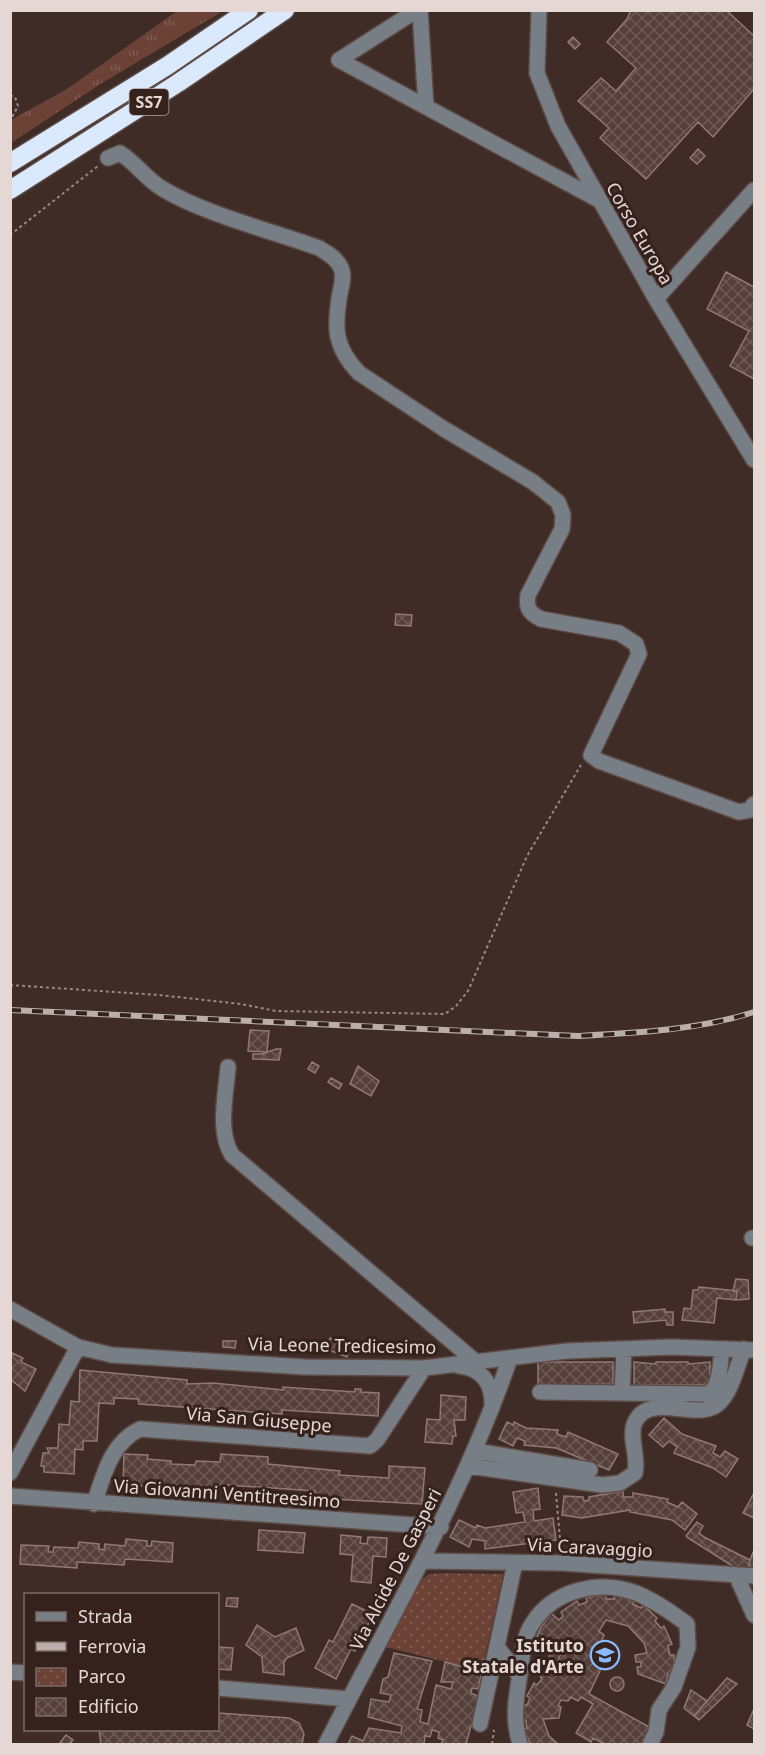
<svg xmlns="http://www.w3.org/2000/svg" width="765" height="1755" font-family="'Noto Sans',sans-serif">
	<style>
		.grass { fill: url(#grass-tufts) }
		.park { fill: url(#park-dots) }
		.building { fill: url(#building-cross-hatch); stroke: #917973; stroke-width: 1.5 }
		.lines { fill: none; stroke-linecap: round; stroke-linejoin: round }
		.minor-casing { stroke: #5d4b46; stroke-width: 18 }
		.highway-casing { stroke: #5d4b46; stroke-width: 21 }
		.path { stroke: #998985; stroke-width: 2; stroke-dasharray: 3 3; stroke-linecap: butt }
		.minor { stroke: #787e86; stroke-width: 15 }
		.highway { stroke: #dae9fc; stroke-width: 18 }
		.rail-casing { stroke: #bcaeab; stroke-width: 6 }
		.rail { stroke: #35221d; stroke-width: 4; stroke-dasharray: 11; stroke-linecap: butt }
		.labels { text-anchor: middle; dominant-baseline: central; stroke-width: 6; stroke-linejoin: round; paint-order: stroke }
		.shield { fill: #35221d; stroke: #b0a19d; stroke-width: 1.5 }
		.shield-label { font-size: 16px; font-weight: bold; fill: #e4d7d4 }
		.street-label { font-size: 18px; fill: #e4d7d4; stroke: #35221d }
		.poi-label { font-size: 18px; font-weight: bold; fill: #e4d7d4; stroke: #35221d; text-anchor: end }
	</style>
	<defs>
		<pattern id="grass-tufts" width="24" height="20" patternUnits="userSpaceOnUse" patternTransform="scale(1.5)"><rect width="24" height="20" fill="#6c4136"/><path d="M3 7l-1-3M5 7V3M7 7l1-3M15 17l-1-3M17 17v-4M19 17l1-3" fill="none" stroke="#815c52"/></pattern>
		<pattern id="park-dots" width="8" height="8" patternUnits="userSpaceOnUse" patternTransform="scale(1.5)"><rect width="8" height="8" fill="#6c4136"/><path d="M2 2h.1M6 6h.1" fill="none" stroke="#815c52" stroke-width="1.8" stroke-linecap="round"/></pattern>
		<pattern id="building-cross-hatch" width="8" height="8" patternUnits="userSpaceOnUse" patternTransform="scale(1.5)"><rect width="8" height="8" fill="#55403b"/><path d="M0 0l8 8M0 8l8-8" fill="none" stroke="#6d5b56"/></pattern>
	</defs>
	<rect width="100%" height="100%" fill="#3f2c27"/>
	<!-- grass -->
	<path class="grass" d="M177,11H223L102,83L11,143V120L67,89Z"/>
	<!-- park -->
	<path class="park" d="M446,1573L503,1574L482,1671L386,1647L421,1580L429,1574Z"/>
	<!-- building -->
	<path class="building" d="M631,10H726L754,36V89L713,137L698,122L646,179L600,138L609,128L578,101L601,78L616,91L636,68L607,42L627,19Z
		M573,37L580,44L575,49L568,42Z
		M698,149L705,156L697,164L690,158Z
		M726,272L754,287V379L730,366L749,331L707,309Z
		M396,614L412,615L411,626L395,625Z
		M250,1030L269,1031L267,1052L248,1051Z
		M276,1049H281L279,1060L253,1059V1054H262Z
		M312,1062L319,1066L315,1073L308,1069Z
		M358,1066L379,1081L371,1096L350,1084Z
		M331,1078L342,1084L339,1089L328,1082Z
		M736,1279L748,1280L749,1299L736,1300L737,1291H733Z
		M699,1287L737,1291L736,1300L717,1298L714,1323L682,1320L684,1308L691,1309L693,1290H698Z
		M665,1309V1312H673V1325H667L666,1320L634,1323L633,1312Z
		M330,1338L351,1346L347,1357L326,1349Z
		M223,1341H236L235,1348L223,1347Z
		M10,1352L23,1358L21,1362L36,1369L25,1391L10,1379Z
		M538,1362H613V1384L538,1385Z
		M634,1362L656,1364V1362H688V1364L710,1362V1385H634Z
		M80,1370L187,1380V1384L213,1383L283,1390V1387L355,1392V1389H361V1392L379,1393L378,1416L282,1410V1414L139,1404L138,1399L114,1398V1404L99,1403L97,1441H83V1450L75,1449L74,1474L44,1472V1466H41L43,1453H49L47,1448H58L59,1424L69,1425L71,1401L79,1402Z
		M441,1395L466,1397L465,1420H454L456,1436H453L452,1444L425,1442L427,1419L440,1420Z
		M664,1418L682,1434L716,1446L713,1453L720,1457L725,1451L738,1459L726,1477L713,1468L674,1453L677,1447L669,1441L663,1447L649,1435Z
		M507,1422L513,1425L514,1422L526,1428L558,1430L557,1434L566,1437L568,1432L618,1454L609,1470L556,1448L524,1445L525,1441L517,1438L513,1446L499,1439Z
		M124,1454L148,1455L147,1459L171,1461V1464L195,1465L196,1461L220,1462L221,1454L268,1457V1464L340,1471L339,1475L389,1478V1466L425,1468L422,1504L314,1498L315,1491L227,1485H218V1491L123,1485Z
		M538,1488L540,1509L533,1510L534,1521L553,1518L556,1540L485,1549V1541L472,1539L469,1547L450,1537L459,1520L476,1528L477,1525L485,1528L525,1522L523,1512L516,1513L513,1492Z
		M623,1491V1497H633V1493L668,1499L667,1502L678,1507L682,1502L697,1514L685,1530L672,1520L630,1512V1510L582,1518L562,1515L564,1496L583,1497L584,1501L589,1500V1497Z
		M754,1493V1518L743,1513Z
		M697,1522L703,1526L699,1533L704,1537L750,1560L748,1569L734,1567L688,1538L686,1536Z
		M259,1530L305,1533L303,1553L258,1550Z
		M341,1535L361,1537L360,1543L367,1544L368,1537L387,1538L386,1557L373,1556L371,1583L351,1581L353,1555L340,1554Z
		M126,1539L147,1541V1546H151L152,1541L173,1543L172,1562L125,1559L124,1565L77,1562V1568L20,1564L21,1545L49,1546L48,1552H53L54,1547L78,1548L79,1542L99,1544V1549L104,1550L105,1544L125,1546Z
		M754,1550V1568L748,1569L750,1560Z
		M605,1594L606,1599H614L615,1595L634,1601L633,1604L641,1608L643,1605L657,1618L655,1621L661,1628L664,1626L672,1644L668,1646L670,1655H674V1674H668L666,1684L638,1674L637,1667H641V1662H636L635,1655L647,1653L644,1643L628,1626L606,1620L599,1631L604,1635L600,1645L608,1654L589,1694L653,1729L644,1744H605L593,1738L591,1742L576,1733L593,1704L581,1697L578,1701L571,1697L568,1701L561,1700L558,1706L561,1707L559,1718L543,1719L549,1736L558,1744H530L524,1729L527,1728L526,1721L523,1720L524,1705H527L530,1698L527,1696L534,1683L537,1685L542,1679L540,1676L553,1667L555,1671L559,1669L556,1665L562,1651L534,1643L541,1627L551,1613L559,1620L563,1616L561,1612L577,1601L579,1605L587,1602L586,1598Z
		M227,1598H238L237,1607L226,1606Z
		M352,1604L373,1614L355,1651L351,1649L336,1679L315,1668L329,1640L333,1642Z
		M257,1625L275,1637L296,1628L304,1650L287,1658L284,1662V1675L263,1672L262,1657L246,1645Z
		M218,1647L233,1648L231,1670L218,1669Z
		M552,1648L562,1651L556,1665L559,1669L555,1671L548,1660Z
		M394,1653L432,1661L417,1709L422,1710L420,1722L428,1724L436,1685L451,1689L453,1682H441L445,1662L482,1672L478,1689L472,1688L471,1693L479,1697L466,1744H441L443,1740L438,1738L439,1732L432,1730L430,1737L425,1736L424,1744H348L352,1736L363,1741L369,1728L401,1733L402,1726L368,1717L371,1699L389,1702L391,1695L380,1693L383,1679L388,1677Z
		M610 1684a7 7 0 1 1 14 0a7 7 0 1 1-14 0Z
		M727,1678L737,1684L699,1720L694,1716Z
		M691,1690L707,1701L694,1716L684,1708Z
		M754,1709V1729L747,1725Z
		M218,1713L289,1718L299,1723L304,1734L302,1744H101L99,1730H218Z
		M66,1735L73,1740L70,1744H59Z"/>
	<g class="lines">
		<!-- minor casing -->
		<g class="minor-casing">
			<path id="minor" d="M417,10L339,60L597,199
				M420,10L426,107
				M539,10L537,73L558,126L656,299L754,460
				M108,158L120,153C136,163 147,180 163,189C204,214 272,231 319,248C327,253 335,257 340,266C345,274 342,284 340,293C334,328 334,347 359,373L444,429L533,482L558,502L563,515L562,529L528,595C526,608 529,613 541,619L619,633L636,644L639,654L591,755L599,761L739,812L750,810L754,804
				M656,299L754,190
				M228,1067C226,1094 217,1132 232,1155L476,1362
				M752,1238H754
				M10,1309L78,1347L112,1355L305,1367L424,1368L567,1351L671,1347L754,1350
				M459,1366C482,1368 493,1384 492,1406
				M540,1392L622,1393L624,1349
				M622,1393L708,1394C721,1386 720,1363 722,1349
				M476,1451L590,1470
				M469,1466L602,1485L620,1483L635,1473C639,1457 628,1436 635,1422C650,1391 697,1422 718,1404C732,1392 737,1365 744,1349
				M10,1473L78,1347
				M10,1496L441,1527
				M94,1504C104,1474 111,1443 140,1429L370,1446L377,1440L424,1368
				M423,1561L562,1563L754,1576
				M736,1575L754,1615
				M497,1647L519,1675
				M10,1672L26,1673
				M218,1688L349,1699
				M480,1724L515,1563
				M326,1744C391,1616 464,1494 510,1358
				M520,1744C512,1716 516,1701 520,1673C522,1657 523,1638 532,1624C553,1590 599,1579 636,1593C655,1601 671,1612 687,1624L688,1647L674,1687L659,1710L656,1732L650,1744"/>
		</g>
		<!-- highway casing -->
		<g class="highway-casing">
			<path id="highway" d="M10,163L167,66L249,10
				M10,190L178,83L285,10"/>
		</g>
		<!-- path -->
		<path class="path" d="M10,95L15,97L18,106L10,121
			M10,235L98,166
			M10,985L159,995L241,1004L276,1011L445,1014L456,1006L468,991L527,856L581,765
			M556,1493L561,1550
			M492,1744L494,1730"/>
		<!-- minor -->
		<use href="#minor" class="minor"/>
		<!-- highway -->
		<use href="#highway" class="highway"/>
		<!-- rail casing -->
		<g class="rail-casing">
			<path id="rail" d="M10,1010L578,1036C637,1033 698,1030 754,1012"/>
		</g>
		<!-- rail -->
		<use href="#rail" class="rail"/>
	</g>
	<!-- icons -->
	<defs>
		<g id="school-ring" transform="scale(1.5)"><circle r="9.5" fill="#35221d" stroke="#89bafc" stroke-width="1.5"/><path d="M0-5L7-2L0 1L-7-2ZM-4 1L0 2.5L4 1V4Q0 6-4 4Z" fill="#89bafc"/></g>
	</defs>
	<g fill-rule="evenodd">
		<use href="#school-ring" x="605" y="1655"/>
	</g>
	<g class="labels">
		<!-- shield labels -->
		<rect class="shield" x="129.5" y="89" width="39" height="26" rx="4.5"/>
		<g class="shield-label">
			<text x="149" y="102">SS7</text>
		</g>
		<!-- street labels -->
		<g class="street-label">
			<text transform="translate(640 233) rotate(60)">Corso Europa</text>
			<text transform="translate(342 1345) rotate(1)">Via Leone Tredicesimo</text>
			<text transform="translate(259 1419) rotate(5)">Via San Giuseppe</text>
			<text transform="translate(227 1493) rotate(4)">Via Giovanni Ventitreesimo</text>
			<text transform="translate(590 1547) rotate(3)">Via Caravaggio</text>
			<text transform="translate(395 1569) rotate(-63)">Via Alcide De Gasperi</text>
		</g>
		<!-- poi labels -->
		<g class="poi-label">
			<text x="584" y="1645">Istituto<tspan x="584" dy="21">Statale d'Arte</tspan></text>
		</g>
	</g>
	<!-- border -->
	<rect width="765" height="1755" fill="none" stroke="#e4d7d4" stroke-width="24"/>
	<!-- legend -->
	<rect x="24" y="1593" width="195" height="138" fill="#35221d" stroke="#7b6a66" stroke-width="1.5"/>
	<rect x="36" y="1612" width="30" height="9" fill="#787e86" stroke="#7b6a66" stroke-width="1.5"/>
	<text x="78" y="1623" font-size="18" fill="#e4d7d4">Strada</text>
	<rect x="36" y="1642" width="30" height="9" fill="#bcaeab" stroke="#7b6a66" stroke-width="1.5"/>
	<text x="78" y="1653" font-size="18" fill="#e4d7d4">Ferrovia</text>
	<rect x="36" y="1668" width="30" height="18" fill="url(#park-dots)" stroke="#7b6a66" stroke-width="1.5"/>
	<text x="78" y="1683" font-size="18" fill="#e4d7d4">Parco</text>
	<rect x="36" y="1698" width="30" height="18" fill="url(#building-cross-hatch)" stroke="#7b6a66" stroke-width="1.5"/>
	<text x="78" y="1713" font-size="18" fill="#e4d7d4">Edificio</text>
</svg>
